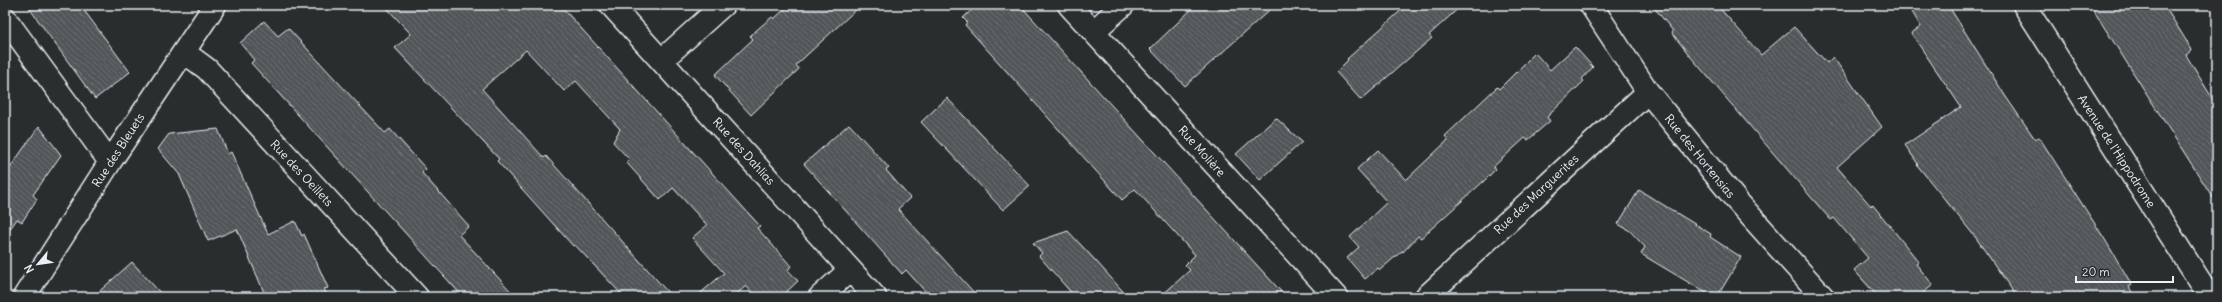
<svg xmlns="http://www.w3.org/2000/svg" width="2222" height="302" font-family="Delius,sans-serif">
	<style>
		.building { fill: url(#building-back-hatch); stroke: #e8f1f8 }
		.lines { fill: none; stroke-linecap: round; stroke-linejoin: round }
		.minor-casing { stroke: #e8f1f8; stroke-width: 25 }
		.minor { stroke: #2a2d2e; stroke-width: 22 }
		.labels { text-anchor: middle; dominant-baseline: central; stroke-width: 3; stroke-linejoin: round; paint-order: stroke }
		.street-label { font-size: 12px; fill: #e8f1f8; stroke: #2a2d2e }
	</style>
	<defs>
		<pattern id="building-back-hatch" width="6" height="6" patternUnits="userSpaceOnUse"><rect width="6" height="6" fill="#535759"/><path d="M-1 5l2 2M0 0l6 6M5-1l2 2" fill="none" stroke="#6c7072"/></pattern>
	</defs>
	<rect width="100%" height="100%" fill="#2a2d2e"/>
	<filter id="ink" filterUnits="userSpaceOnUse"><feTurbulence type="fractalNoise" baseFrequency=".025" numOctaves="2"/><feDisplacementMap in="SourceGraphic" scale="8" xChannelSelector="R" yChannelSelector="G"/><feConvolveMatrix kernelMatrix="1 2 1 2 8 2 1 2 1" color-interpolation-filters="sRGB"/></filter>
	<g filter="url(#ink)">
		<!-- building -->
		<path class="building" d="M27,5H80L130,72L95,99Z
			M384,5H560L760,226L757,228L791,266L788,270L798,281L781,297H756L746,286L733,297H696L724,273L692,238L707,225L673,188L660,200L626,162L629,159L613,142L620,129L576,81L564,91L526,50L482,89L544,158L546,156L672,297H624L575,245L573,246L497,161L499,159L395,48L411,34Z
			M789,5H861L796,65L799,69L751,115L715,75L753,39L750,36L760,27L772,17L774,19Z
			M977,5H1020L1286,297H1160L1190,270L1185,265L1195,255L1135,189L1122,200L965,25L967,22L963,18Z
			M1196,5H1275L1185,86L1150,49Z
			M1407,5H1462L1429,35L1432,38L1361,100L1336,72L1348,60L1347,59Z
			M1652,5H1717L1761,55L1794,27L1827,63L1833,57L1882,127L1837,167L1871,206L1872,204L1919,262L1916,264L1933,285L1918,297H1878L1854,270L1868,258L1834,218L1831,220L1822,210L1690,56L1672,33L1673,31Z
			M1908,5H1948L2006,97L2035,139L2039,137L2104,238L2132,285L2129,287L2135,297H2017L1976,238L1917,165L1918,164L1905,145L1961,107L1911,33L1921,27Z
			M2090,5H2164L2192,50L2186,55L2217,106V204Z
			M264,21L278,36L288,28L385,133L390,129L426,169L422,173L469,226L459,235L516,297H463L426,256L251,63L254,60L240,43Z
			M1575,47L1593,67L1582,79L1584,81L1547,117L1550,121L1528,140L1525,138L1493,167L1495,170L1485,180L1421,238L1418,236L1403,252L1402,251L1380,270L1378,268L1365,279L1347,258L1359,247L1350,237L1387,202L1357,169L1378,150L1406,180L1448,140L1445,136L1497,87L1499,89L1535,53L1550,70Z
			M947,98L1030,186L1003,210L921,122Z
			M1276,118L1302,142L1260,180L1236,154Z
			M849,124L889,168L886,170L910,198L898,209L978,297H930L906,270L902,274L804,164Z
			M39,126L61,155L33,195L37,199L22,222L17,219L5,236V175Z
			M218,129L228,154L231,152L268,234L295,221L302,236L304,234L328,288L324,289L328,297H266L237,229L208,241L179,174L158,149L169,134Z
			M1639,190L1711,234L1710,237L1741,257L1717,297H1713L1641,254L1645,247L1630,231L1618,224Z
			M1068,231L1095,260L1128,297H1075L1039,256L1042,253L1033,243Z
			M132,262L164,297H93Z"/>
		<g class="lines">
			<!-- minor casing -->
			<g class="minor-casing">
				<path id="minor" d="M611,5L875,297
					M1069,5L1336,297
					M1591,5L1648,92L1737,201L1823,297
					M2024,5L2210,297
					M5,18L110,162
					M1094,31L1123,5
					M184,52L207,69L417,297
					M662,60L723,5
					M24,297L110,162L215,5
					M820,297L850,270
					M1426,297L1648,92"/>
			</g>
			<!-- minor -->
			<use href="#minor" class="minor"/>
		</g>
	</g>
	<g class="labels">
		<!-- street labels -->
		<g class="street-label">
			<text transform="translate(118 150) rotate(-57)">Rue des Bleuets</text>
			<text transform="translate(744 151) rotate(48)">Rue des Dahlias</text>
			<text transform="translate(1202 151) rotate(48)">Rue Molière</text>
			<text transform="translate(2117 151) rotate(57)">Avenue de l'Hippodrome</text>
			<text transform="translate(1700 156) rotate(51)">Rue des Hortensias</text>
			<text transform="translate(302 173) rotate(47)">Rue des Oeillets</text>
			<text transform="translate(1536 194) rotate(-43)">Rue des Marguerites</text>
		</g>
	</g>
	<!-- margin -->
	<rect width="2222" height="302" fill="none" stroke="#2a2d2e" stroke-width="20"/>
	<rect x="10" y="10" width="2202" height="282" fill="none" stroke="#e8f1f8" stroke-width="1.5" filter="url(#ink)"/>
	<!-- north arrow -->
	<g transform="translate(38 264) rotate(241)" stroke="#2a2d2e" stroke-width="3" paint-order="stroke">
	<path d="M0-3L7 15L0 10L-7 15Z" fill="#e8f1f8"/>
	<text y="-6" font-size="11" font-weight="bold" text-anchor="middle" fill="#e8f1f8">N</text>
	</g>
	<!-- scale -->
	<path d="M2076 276v6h97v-6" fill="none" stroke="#e8f1f8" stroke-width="2"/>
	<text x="2082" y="276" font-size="12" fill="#e8f1f8" stroke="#2a2d2e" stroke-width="3" paint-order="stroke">20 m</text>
</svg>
